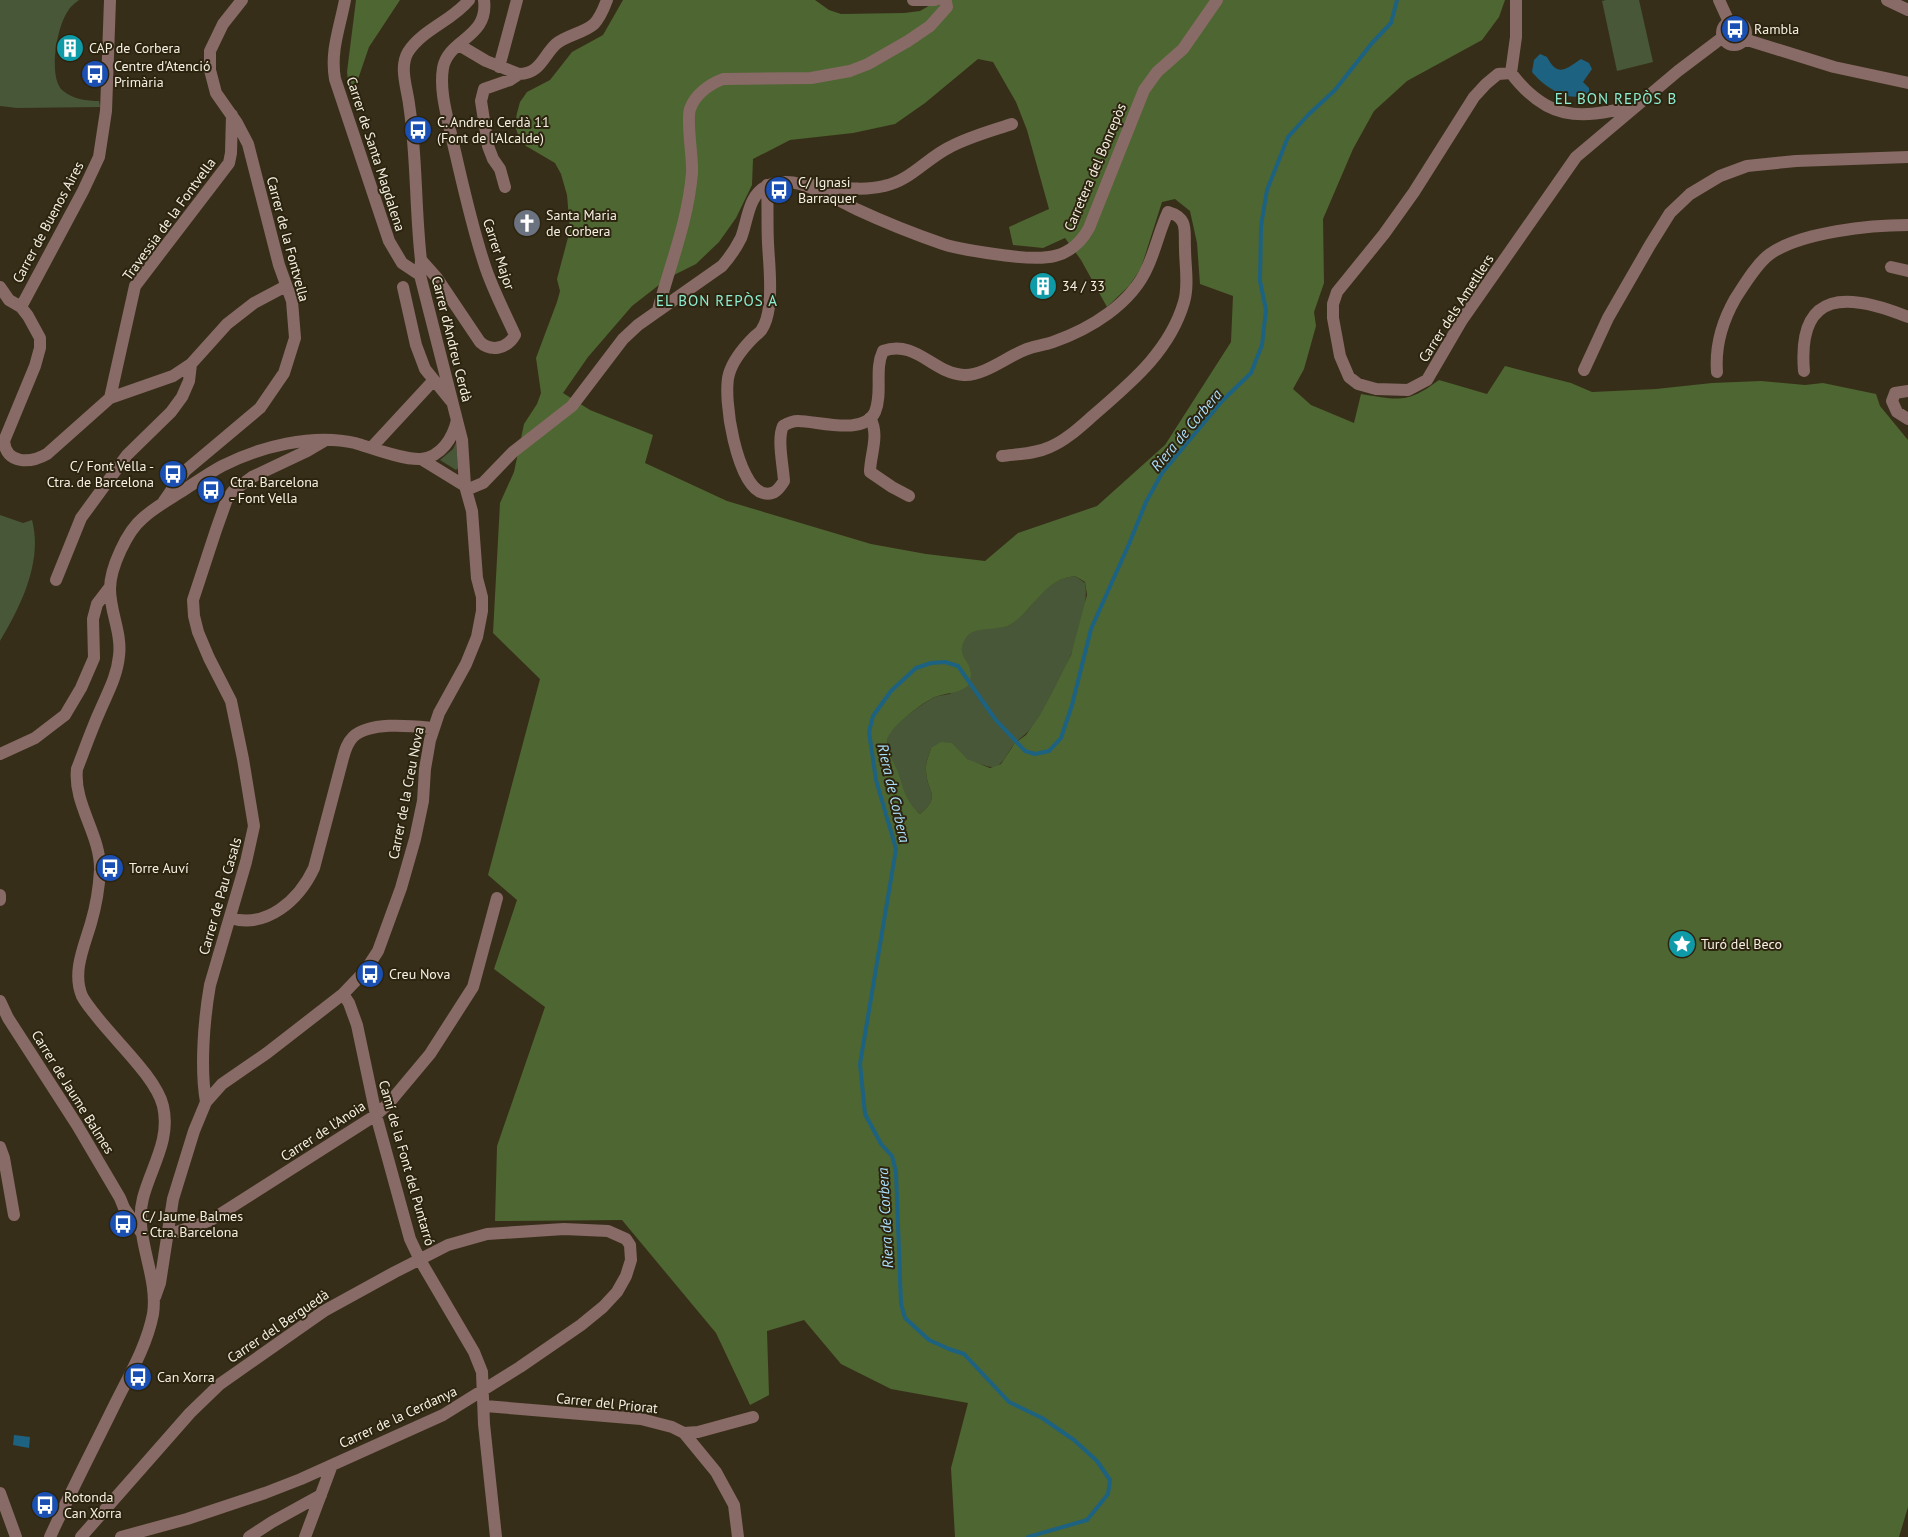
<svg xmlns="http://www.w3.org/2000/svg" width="1908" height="1537" font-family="'PT Sans',sans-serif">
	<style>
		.green { fill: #475737 }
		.forest { fill: #4e6631; fill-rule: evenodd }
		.water { fill: #1e6281 }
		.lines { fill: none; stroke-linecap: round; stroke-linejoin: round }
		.stream { stroke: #1e6281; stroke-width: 4 }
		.minor { stroke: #886b66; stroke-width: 12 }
		.labels { text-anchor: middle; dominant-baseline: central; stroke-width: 4; stroke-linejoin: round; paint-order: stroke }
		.poi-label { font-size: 14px; fill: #f5f0e3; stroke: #2c240f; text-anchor: start }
		.street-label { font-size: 14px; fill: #f5f0e3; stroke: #2c240f }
		.neighbourhood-label { font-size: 15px; letter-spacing: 1px; fill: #8cedd2; stroke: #2c240f }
		.water-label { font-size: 15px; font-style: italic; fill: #aadffc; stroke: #2c240f }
	</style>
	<rect width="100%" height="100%" fill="#372e19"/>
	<!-- green -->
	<path class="green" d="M0,0H79C75,3 70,7 68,11C57,26 48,76 62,90C72,99 87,101 99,101L100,107L17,108L0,106Z
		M1606,0H1639L1653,62L1617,71L1602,1Z
		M456,443L458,468L456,470L440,460L453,449Z
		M0,515L23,523L32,520C43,561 21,606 0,641Z
		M1075,576L1085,583C1092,620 1055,697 1032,727C1026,735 1018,739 1013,746C1006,754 1004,765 993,767C987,768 941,751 931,748C929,755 925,764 926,771C927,793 942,795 920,814C918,812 914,809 911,806C906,799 887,749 887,740C887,728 924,702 935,697C940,695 945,695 950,694L971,671C965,662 957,650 964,639C974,624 994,631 1007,625C1036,613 1038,580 1075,576Z"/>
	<!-- forest -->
	<path class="forest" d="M356,0H400L369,47L357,82L349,90L347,72Z
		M623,0H815L829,10L841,14L904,13L920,11L939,0H1505L1499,17L1482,40L1407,81L1374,111L1353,149L1323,219L1324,283L1314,312L1316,326L1304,369L1293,389L1311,405L1354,423L1361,394C1399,400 1407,404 1439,380L1487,394L1505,366L1571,383L1592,392L1656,389L1712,383L1761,381L1805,385L1823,383L1876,394L1880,406L1908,440V1507L1899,1537H955L951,1468L968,1403L891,1389L841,1364L804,1320L767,1331L769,1395L750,1405L716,1333L622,1220L495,1221L497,1146L545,1007L494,969L517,900L488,875L540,679L493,633L500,503L514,472L524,424L537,404L541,393L536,358L557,302L560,291L557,279L570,230L567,195L561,174L555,163L526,146L518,135L515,125L517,113L520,102L527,92L550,80L572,52L603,35ZM978,59L993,62L1016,102L1027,130L1049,209L1009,227L1013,245L1043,248L1065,238L1081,260L1107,307L1129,286L1141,268L1162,202L1175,199L1190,211L1197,243L1200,284L1233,296L1231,342L1165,445L1097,506L1018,533L985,561L926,554L871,544L727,501L645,463L653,435L590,410L563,393L588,357L632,306L668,278L696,264L719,242L736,218L752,185L753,159L790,140L853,133L895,124L925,103ZM1075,576L1085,582L1087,595L1071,655L1052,693L1040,715L1026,735L1015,743L1001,764L990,768L967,759L952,743L941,742L931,748C929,755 925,764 926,771C927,793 942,795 920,814C905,801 904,788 897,770C893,762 888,750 887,741C887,729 926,699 938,696C951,692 958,694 970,684C970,681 971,676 971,672C969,660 957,656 964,641C972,624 995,632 1009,625C1036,610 1041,580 1075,576Z"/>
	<!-- water -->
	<path class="water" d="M1540,54L1547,57C1558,78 1566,69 1581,59L1589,63L1592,69L1583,82L1589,88V92C1571,106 1543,86 1532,72L1534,60Z
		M14,1435L30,1437L29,1448L13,1445Z"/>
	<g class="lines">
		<!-- stream -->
		<path class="stream" d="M1028,1537L1087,1520L1108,1494L1110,1480L1097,1461L1074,1440L1042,1418L1009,1402L964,1354L949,1349L929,1340L905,1318L901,1304L896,1172L892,1156L881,1144L865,1114L860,1064L896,849L876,780L869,732L873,716L891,691L916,668L931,663L945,662L958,666L995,719L1025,751L1035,754L1049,751L1061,738L1072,705L1091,629L1129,544L1146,502L1162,473L1222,401L1251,373L1262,345L1266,310L1260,281L1261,226L1267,190L1288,137L1308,115L1335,90L1372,43L1391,23L1397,0"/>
		<!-- minor -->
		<path class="minor" d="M345,0C340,27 330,51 335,79L389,241L402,263L420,275
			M913,0H935
			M1719,0L1729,22
			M1887,0L1908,10
			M1722 33a12 12 0 1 1 24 0a12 12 0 1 1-24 0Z
			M1744,39L1834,67L1908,83
			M459,45L486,61L519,74L510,80L484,89L481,101L488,146L493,159L500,169L505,187
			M499,67L517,0
			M1511,73L1498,74L1486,84L1474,97L1414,192L1384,234L1337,292L1333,304V318L1340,356L1349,377L1358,384L1376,389L1408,390L1427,380L1462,320L1576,157L1678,71L1723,37
			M1511,73C1546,119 1578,121 1632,106
			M1511,73L1516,37V0
			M519,74C540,74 543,56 556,44C567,35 584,33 594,24C600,18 604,8 607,0
			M767,185C768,204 767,224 768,243C769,264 772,286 769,307C768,314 766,323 762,329C761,332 757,334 754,337C744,347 733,360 729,374C722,398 737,486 763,493C774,496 779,489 784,481C783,465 777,439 783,426C788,423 793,421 798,421C818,421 864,436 875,412C883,392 874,370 883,351C916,339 934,374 964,375C984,376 1008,356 1027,349C1035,346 1044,345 1053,342C1090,329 1132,304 1148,266C1156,248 1160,229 1168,212C1189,218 1184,231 1185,248C1185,265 1189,285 1184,302C1170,350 1133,381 1096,413C1082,425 1067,440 1050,447C1035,454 1018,454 1002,456
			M810,185C834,186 860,192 884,186C910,181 927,158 950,147C969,137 991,131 1012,124
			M421,260L437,278L480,342C491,352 507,349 515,335C505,313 494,292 486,269C472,228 463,185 453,143C448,119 439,92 443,68C448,39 489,38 484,0
			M1891,267L1908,271
			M0,287L9,300L21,307L28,316L40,338V348L35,366L4,441C6,465 31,463 47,454L110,398L173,376L191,364L227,324L254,303L286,286
			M403,287L416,345L425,369L451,401
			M21,307L83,191L99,157L106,111L110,0
			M658,310C670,265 688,221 692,173C693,157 686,122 690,109C695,94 710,84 723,79L811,78L850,71L868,64L908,41L930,26L947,7L946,2L943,0
			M1584,370L1608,318L1650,245L1670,213L1690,194L1720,176L1747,166L1796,161L1908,157
			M1804,371C1797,288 1849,293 1908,317
			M1717,372C1715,346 1722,322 1735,299C1744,285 1757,263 1770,254C1801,232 1871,225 1908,225
			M1908,391L1895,393L1892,401L1897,412L1908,419
			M110,398L135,286L229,163L231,153L232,115
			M870,418C880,435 870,455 870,472L892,487L909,496
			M371,448L433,381
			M421,459L465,486L471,488L483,483L513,452L572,406L623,339L638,325L722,266C730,257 736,248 741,238C748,220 748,195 767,186C777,181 790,181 800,184C820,190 838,200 856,209C884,222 914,234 943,244C965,251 988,253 1010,256C1043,260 1071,261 1089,228L1144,90L1157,72L1183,49L1217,0
			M164,501L185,471L260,408L284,373L295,338L292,301L279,265L248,144L237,123L216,93L210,70V51L223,24L242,0
			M56,580L81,518L127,455L171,412L182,397L189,381L191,364
			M0,754L35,738L65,715L81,688L94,658L93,619L97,604L110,587
			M0,895V900
			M230,918C267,929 299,900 314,868L343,758C345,750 347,743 353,737C370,721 412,726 434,728
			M343,994L349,1003L357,1025L376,1115L410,1239L420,1260L474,1352L482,1372L484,1424L496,1537
			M0,1001L8,1018L77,1125L120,1198L124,1208L141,1232
			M206,1102C200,1068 204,1019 210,985L246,862L254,826L243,759L231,701L209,658L198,632L194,616L193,600L216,530L227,499L233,491L252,477L307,451L324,441
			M0,1147L4,1158L14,1215
			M168,1232H177L211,1220L376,1115L389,1103L430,1054L473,987L497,898
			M155,1297L160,1283L173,1199L194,1131L206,1102L222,1084L267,1053L343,994L365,971L378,951L401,888L415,839L423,801L425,769L430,740L439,713L466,664L477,637L482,611V597L477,578L472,511L465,486L462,440L420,275L421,260C415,208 417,156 409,104C407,88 399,67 408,52C423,29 452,21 469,0
			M485,1406L641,1419L672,1427L684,1433L698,1432L753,1417
			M684,1433L716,1472L734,1505L738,1537
			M0,1493L16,1537
			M50,1537C71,1491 94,1447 116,1402C130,1374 147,1345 153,1314C159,1275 133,1237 143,1198C151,1167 171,1140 163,1106C156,1077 113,1039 94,1013C90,1008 85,1002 82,996C72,972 84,947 91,923C96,906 99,888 100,870C101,835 73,804 77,769C84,751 91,731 99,713C107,694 117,677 119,656C122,633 110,612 110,589C110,568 127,531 143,518C155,507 170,499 184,490C196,482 209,473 222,466C259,447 313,433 355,443C372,448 403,460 421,459C441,457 453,438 457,420
			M81,1537L190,1413L220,1384L324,1311L395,1272L448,1245L487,1234L564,1229L608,1231L626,1239L630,1245L631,1260L626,1276L617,1292L603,1307L581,1325L520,1367L443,1415L301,1479L265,1493L187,1519L121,1537
			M249,1537L272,1522L321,1495
			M305,1537L332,1465"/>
	</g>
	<!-- icons -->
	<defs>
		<g id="bus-disc" transform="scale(1.4375)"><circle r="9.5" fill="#1a4fb4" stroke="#2c240f"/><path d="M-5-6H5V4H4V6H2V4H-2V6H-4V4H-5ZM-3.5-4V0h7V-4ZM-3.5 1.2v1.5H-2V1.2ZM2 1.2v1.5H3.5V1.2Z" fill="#fff"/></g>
		<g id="building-disc" transform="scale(1.4375)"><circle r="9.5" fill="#0f9aa8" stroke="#2c240f"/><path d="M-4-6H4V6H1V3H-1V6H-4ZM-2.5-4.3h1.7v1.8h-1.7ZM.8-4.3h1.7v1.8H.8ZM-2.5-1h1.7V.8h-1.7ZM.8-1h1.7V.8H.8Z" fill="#fff"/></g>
		<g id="church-disc" transform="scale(1.4375)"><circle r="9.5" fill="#6b7280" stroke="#2c240f"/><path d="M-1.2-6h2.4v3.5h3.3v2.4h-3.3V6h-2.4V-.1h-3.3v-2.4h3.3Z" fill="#fff"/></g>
		<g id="sight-disc" transform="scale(1.4375)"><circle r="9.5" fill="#0f9aa8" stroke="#2c240f"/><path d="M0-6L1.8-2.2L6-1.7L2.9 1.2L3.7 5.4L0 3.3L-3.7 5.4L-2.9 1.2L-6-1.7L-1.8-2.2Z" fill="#fff"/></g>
	</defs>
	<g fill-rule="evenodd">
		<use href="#bus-disc" x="1735" y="29"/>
		<use href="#building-disc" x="70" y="48"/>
		<use href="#bus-disc" x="95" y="74"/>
		<use href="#bus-disc" x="418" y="130"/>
		<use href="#bus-disc" x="779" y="190"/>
		<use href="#church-disc" x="527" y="223"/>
		<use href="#building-disc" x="1043" y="286"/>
		<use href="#bus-disc" x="173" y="474"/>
		<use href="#bus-disc" x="211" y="490"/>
		<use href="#bus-disc" x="110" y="868"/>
		<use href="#sight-disc" x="1682" y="944"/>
		<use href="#bus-disc" x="370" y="974"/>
		<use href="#bus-disc" x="123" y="1224"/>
		<use href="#bus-disc" x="138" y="1377"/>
		<use href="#bus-disc" x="45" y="1505"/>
	</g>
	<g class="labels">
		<!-- poi labels -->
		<g class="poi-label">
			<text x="1754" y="29">Rambla</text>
			<text x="89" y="48">CAP de Corbera</text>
			<text x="114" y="66">Centre d'Atenció<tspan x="114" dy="16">Primària</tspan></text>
			<text x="437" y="122">C. Andreu Cerdà 11<tspan x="437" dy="16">(Font de l'Alcalde)</tspan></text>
			<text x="798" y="182">C/ Ignasi<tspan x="798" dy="16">Barraquer</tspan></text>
			<text x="546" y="215">Santa Maria<tspan x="546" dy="16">de Corbera</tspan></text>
			<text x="1062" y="286">34 / 33</text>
			<text x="154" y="466" text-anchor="end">C/ Font Vella -<tspan x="154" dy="16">Ctra. de Barcelona</tspan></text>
			<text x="230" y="482">Ctra. Barcelona<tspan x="230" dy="16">- Font Vella</tspan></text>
			<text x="129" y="868">Torre Auví</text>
			<text x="1701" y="944">Turó del Beco</text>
			<text x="389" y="974">Creu Nova</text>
			<text x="142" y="1216">C/ Jaume Balmes<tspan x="142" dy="16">- Ctra. Barcelona</tspan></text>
			<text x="157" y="1377">Can Xorra</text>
			<text x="64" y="1497">Rotonda<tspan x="64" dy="16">Can Xorra</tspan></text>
		</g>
		<!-- street labels -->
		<g class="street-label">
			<text transform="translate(376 154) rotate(72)">Carrer de Santa Magdalena</text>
			<text transform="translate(1095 167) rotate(-67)">Carretera del Bonrepòs</text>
			<text transform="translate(169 219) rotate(-54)">Travessia de la Fontvella</text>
			<text transform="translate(48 222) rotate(-62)">Carrer de Buenos Aires</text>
			<text transform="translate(288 239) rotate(75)">Carrer de la Fontvella</text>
			<text transform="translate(499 254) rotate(72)">Carrer Major</text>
			<text transform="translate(1456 308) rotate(-57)">Carrer dels Ametllers</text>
			<text transform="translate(452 339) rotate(76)">Carrer d'Andreu Cerdà</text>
			<text transform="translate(406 793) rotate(-79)">Carrer de la Creu Nova</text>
			<text transform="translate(220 896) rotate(-74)">Carrer de Pau Casals</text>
			<text transform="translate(73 1092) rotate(58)">Carrer de Jaume Balmes</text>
			<text transform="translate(323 1131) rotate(-33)">Carrer de l'Anoia</text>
			<text transform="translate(407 1163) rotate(74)">Camí de la Font del Puntarró</text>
			<text transform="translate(278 1326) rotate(-34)">Carrer del Berguedà</text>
			<text transform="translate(607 1403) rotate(6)">Carrer del Priorat</text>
			<text transform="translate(398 1417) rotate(-25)">Carrer de la Cerdanya</text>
		</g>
		<!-- neighbourhood labels -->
		<g class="neighbourhood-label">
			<text x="1616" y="98">EL BON REPÒS B</text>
			<text x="717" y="300">EL BON REPÒS A</text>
		</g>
		<!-- water labels -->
		<g class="water-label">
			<text transform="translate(1186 430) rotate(-50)">Riera de Corbera</text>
			<text transform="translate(894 793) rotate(77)">Riera de Corbera</text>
			<text transform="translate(885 1218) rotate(-93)">Riera de Corbera</text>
		</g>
	</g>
</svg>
